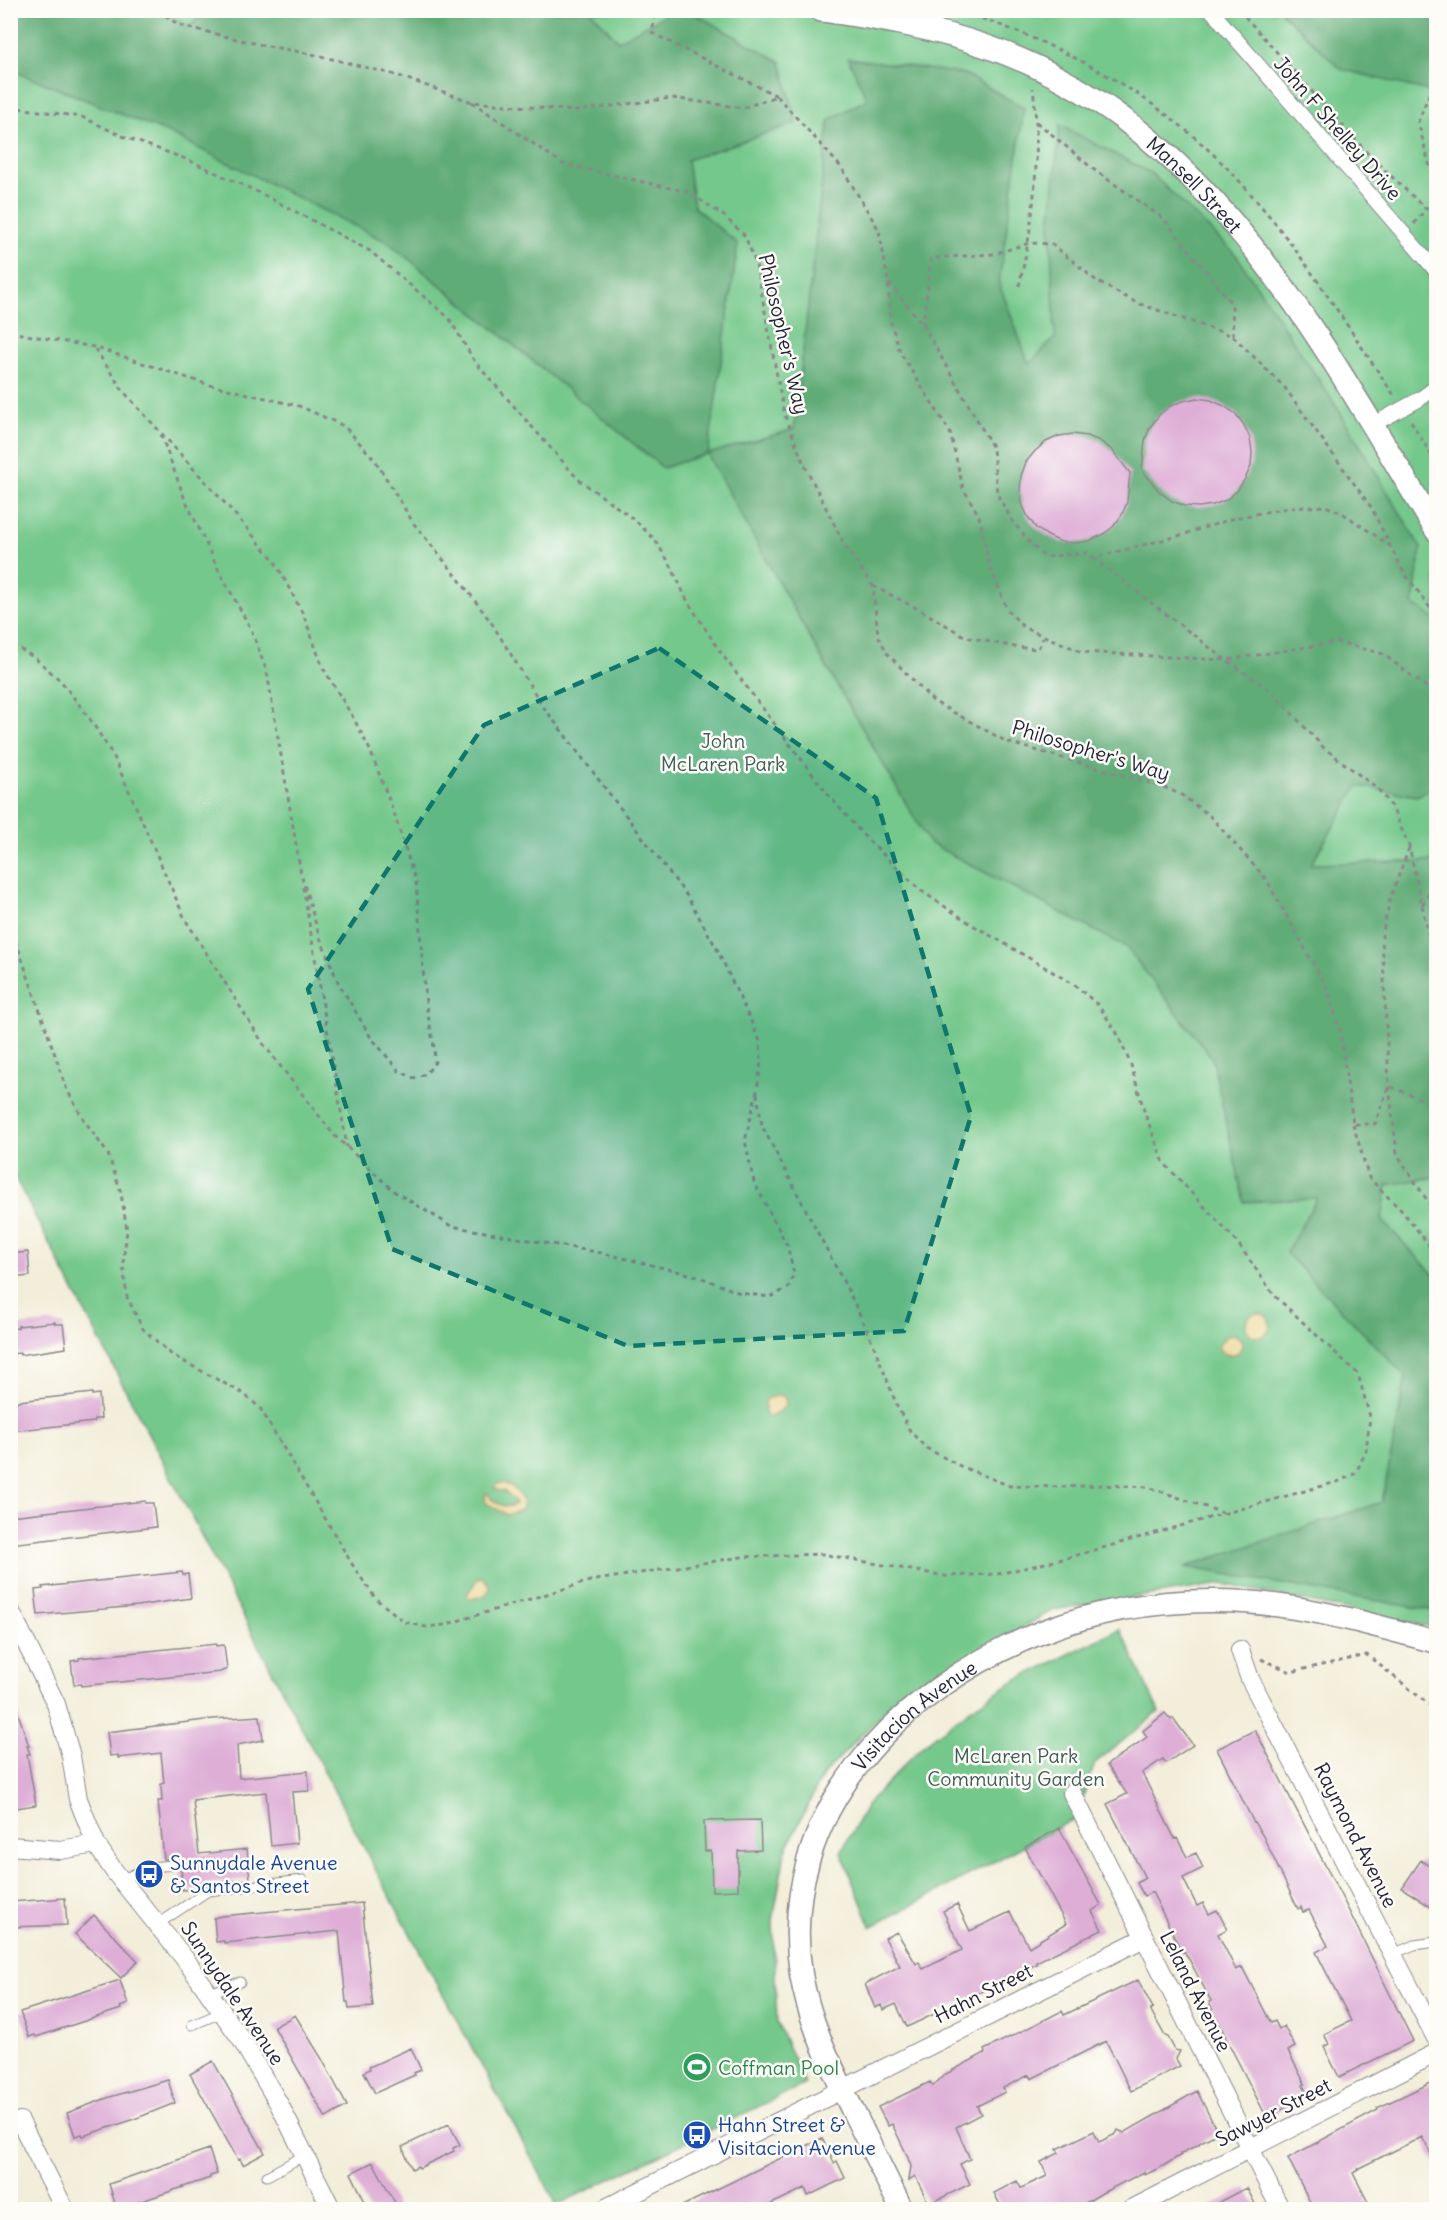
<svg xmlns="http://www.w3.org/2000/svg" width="1447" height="2220" font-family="Delius,sans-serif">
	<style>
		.green { fill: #75c88b; stroke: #4c7563; stroke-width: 1.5 }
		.forest { fill: #60ac77; stroke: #416759; stroke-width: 1.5 }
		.sand { fill: #eeda9e; stroke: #887e6c; stroke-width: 1.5 }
		.building { fill: #deaed7 }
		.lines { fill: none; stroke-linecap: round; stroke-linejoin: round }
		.service-casing { stroke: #8a888a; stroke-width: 11 }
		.pedestrian-casing { stroke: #8a888a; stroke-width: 16 }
		.minor-casing { stroke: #8a888a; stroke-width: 20 }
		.tertiary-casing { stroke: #8a888a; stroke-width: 25 }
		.path { stroke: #8a888a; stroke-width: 3; stroke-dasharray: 4.5 4.5; stroke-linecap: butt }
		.service { stroke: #fff; stroke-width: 9 }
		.pedestrian { stroke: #fff; stroke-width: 14 }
		.minor { stroke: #fff; stroke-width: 18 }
		.tertiary { stroke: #fff; stroke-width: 22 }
		.marked { fill: #0f766e; fill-opacity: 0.2; stroke: #0f766e; stroke-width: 4.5; stroke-dasharray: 12 8; stroke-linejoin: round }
		.labels { text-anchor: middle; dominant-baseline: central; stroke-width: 5; stroke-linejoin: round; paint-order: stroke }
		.street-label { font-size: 20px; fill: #22223b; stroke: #fdfcf7 }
		.park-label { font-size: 20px; fill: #3f5c57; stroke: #fdfcf7 }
		.transit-label { font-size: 20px; fill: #164399; stroke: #fdfcf7; text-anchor: start }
		.leisure-label { font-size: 20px; fill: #27864d; stroke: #fdfcf7; text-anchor: start }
	</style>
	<rect width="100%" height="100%" fill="#fdfcf7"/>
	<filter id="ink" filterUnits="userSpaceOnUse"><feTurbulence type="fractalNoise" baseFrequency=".0167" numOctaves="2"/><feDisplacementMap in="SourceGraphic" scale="12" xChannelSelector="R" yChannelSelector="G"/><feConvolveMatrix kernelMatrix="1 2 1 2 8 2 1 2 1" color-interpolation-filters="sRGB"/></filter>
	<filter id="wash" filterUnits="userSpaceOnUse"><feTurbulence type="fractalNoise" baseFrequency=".008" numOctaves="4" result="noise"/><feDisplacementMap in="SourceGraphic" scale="24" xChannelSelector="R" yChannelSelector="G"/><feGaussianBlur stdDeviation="1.35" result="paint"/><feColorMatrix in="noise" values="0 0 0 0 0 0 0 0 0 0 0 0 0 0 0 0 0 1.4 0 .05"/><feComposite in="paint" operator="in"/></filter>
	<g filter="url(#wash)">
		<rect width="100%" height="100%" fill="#f3eeda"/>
		<!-- green -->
		<path class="green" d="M11,11H1436V1628L1223,1584L1053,1610L896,1699L823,1775L785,1852L773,1920L777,2023L805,2084L557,2205L374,1867L11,1170Z
			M1120,1629L1159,1712L1095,1763L1076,1818L871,1927L841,1852L868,1803L923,1745L969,1710L1012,1682Z"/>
		<!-- forest -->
		<path class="forest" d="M207,10L591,11L618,41L672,11H690L781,62L797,123L687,160L694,207L738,244L708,454L794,429L829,120L867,99L848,58L965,74L1024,108L999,283L1029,364L1055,338L1050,224L1060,125L1151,173L1237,256L1340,412L1421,548L1413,604L1436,620V786L1417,796L1358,786L1311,864L1436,861V1177L1387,1185L1382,1220L1436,1277V1611L1185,1567L1382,1502L1406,1377L1286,1253L1317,1198L1244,1202L1212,1058L1126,947L929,843L824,663L707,454L663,468L389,243L166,132L11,70L10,11H163L189,27Z
			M1280,11H1436V93L1341,69Z"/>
		<!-- sand -->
		<path class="sand" d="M1246 1325a12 12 0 1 1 24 0a12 12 0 1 1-24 0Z
			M1235,1334L1242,1341C1243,1357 1226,1359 1218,1348C1220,1339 1226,1336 1235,1334Z
			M780,1395L785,1397L786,1406L773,1416L768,1417L765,1414V1401L769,1398Z
			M498,1483C512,1483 517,1490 523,1502L521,1510L507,1515L486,1503L485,1495L487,1493C493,1501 504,1511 515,1504L514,1500L506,1492L494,1489Z
			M479,1577H483L490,1587C488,1597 479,1597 470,1599L468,1598L467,1594Z"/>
		<g id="blocks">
			<!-- building -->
			<path class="building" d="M1197,398L1211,400L1224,406L1236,414L1244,425L1250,438L1252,452L1251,466L1245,479L1237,491L1226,500L1213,505L1199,507L1185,506L1172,501L1160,492L1142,470L1145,440L1150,427L1159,415L1170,406L1183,401Z
				M1073,434L1087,436L1100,441L1112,450L1130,473L1127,502L1122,515L1113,527L1102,535L1089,541L1075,543L1061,542L1048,536L1036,528L1028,517L1022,504L1020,490L1021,476L1026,462L1035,451L1046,442L1059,436Z
				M28,1252L30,1276L10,1278V1254Z
				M55,1322V1324H63L66,1348L20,1355V1353L10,1354V1329L18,1328V1326Z
				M92,1393V1395L99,1394L101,1419H94V1422L10,1431V1402Z
				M145,1501V1503H153L156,1527L10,1544V1516Z
				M182,1572L183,1575L188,1574L191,1598L137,1606L38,1615L35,1590L43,1589L42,1587Z
				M216,1644V1646L224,1645L227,1669L220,1672L81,1686V1684L74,1685L71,1661L79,1660V1658Z
				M10,1698H13L29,1746H27L30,1754H27L36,1805L10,1809Z
				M1165,1713L1171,1720L1173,1718L1193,1745L1166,1763L1163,1759L1142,1773L1175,1839L1177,1838L1187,1857L1196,1853L1203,1868L1183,1878L1197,1906L1203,1903L1209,1914L1217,1910L1227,1929L1218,1934L1236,1970L1242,1967L1271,2023L1275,2021L1279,2029L1284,2026L1295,2047L1288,2051L1305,2084L1303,2085L1308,2095L1267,2118L1230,2046L1209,2002L1211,2001L1190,1961L1184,1951L1182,1952L1152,1892L1144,1896L1137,1883L1145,1878L1107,1804L1127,1794L1107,1765L1147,1737L1143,1731Z
				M260,1716L263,1740L237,1745L239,1778L308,1771L309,1791L292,1792L297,1843L271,1846L266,1792L193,1800L199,1854L247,1849L250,1879L207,1884L199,1889L182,1890L181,1862L178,1859H164L158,1801H162L161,1784L164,1783L161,1753L118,1758V1755L110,1756L107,1732L213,1719Z
				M1255,1730L1350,1913L1413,2041L1339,2077L1324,2047L1329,2044L1324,2034L1351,2021L1316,1952L1328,1946L1309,1910L1303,1912L1301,1907L1298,1909L1263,1836L1252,1819L1217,1749Z
				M760,1820L761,1850L738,1851V1890L712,1891L711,1851H705L704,1821Z
				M1059,1828L1101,1905L1092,1911L1102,1930L1036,1962L1037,1964L1018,1973L1019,1974L907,2027L896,2004L883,2010L881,2005L875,2008L865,1984L900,1966L885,1938L897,1932L916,1964L919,1962L923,1969L962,1950L943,1911L957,1904L970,1931L1010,1912L1029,1947L1066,1924L1025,1847Z
				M1421,1860L1437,1870V1911L1402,1888Z
				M65,1898L67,1925L10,1927V1902Z
				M362,1903L373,2007L349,2009L348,2002H346L339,1931L224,1943V1941L216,1942L214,1918L221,1916Z
				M94,1915L138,1961L121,1978L75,1934Z
				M120,1980L128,2004L120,2007L121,2009L36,2037L35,2035L29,2037L20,2012Z
				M1138,1980L1153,2008L1150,2009L1165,2036L1168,2037L1175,2050L1180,2051L1176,2059L1180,2066L1131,2091L1106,2041L1031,2079L1029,2075L1003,2088L1005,2092L977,2106L981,2114L956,2127L970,2159L960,2164L970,2184L929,2204L915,2176L909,2180L911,2166L906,2153L892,2124L888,2126L878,2107L930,2082L933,2086L944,2075L985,2053L984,2050L1062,2011L1064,2015Z
				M295,2015L322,2059L347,2106L326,2118L274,2027Z
				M411,2048L421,2070L414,2073L415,2075L375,2093L364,2072L370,2069L369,2067Z
				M213,2061L265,2153L243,2165L240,2159L238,2160L190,2074Z
				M168,2080L175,2103L132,2120L83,2136L82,2134L75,2136L67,2113L110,2097Z
				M1437,2080V2166L1422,2137L1357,2169L1358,2170L1353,2173L1372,2210H1314L1288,2158L1378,2110L1377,2108Z
				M1197,2091L1218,2133L1199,2143V2144L1180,2154L1181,2155L1163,2166L1145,2175L1144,2172L1102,2193L1074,2210H1003L994,2193L1017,2181L1021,2188L1047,2176L1041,2162L1059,2153L1057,2149L1094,2131L1099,2142L1116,2134L1118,2130L1124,2133Z
				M449,2124L460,2145L453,2148L454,2151L419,2168L418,2166L412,2169L402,2147Z
				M822,2138L834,2163L837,2161L845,2178L808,2196L805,2188L759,2210H674Z
				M209,2149L217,2174L210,2176V2178L124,2207L123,2205L116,2207L109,2184Z
				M373,2162L395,2203L396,2210H369L351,2173Z
				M1247,2188L1258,2210H1204L1238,2192Z"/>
		</g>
	</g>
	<g filter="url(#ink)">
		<use href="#blocks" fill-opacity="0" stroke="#8a888a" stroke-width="1.5"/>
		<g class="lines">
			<!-- service casing -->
			<g class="service-casing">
				<path id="service" d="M121,1880L149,1867L175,1865
					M158,1924L208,1891L303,1880
					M1393,1954L1414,1945L1436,1942
					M210,1993L240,1982
					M192,2025L223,2012
					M267,2176L305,2155"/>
			</g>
			<!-- pedestrian casing -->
			<g class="pedestrian-casing">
				<path id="pedestrian" d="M1211,10L1436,271
					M1372,425L1420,399L1436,387"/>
			</g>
			<!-- minor casing -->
			<g class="minor-casing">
				<path id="minor" d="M10,1610L56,1704L71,1756L78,1799L96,1844L114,1871L185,1959L241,2039L279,2104L332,2210
					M1240,1650L1250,1679L1436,2038
					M1072,1793L1281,2210
					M10,1846L60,1850L96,1844
					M10,2125L20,2121L65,2210
					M602,2210L1144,1938
					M1130,2210L1436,2053"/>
			</g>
			<!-- tertiary casing -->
			<g class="tertiary-casing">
				<g id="tertiary">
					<path id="s1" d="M820,10C877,18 934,28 988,47C1212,125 1320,341 1436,530"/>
					<path id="s2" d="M902,2210C885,2176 869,2143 852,2109C831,2066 809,2022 801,1974C776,1812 902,1687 1042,1632C1095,1611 1155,1601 1212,1601C1288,1600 1363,1622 1436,1642"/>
				</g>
			</g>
			<!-- path -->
			<path class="path" d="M158,10L179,25L257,44L316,55L396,75L472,102L575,111L672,98L743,108L777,96L652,33L656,10
				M956,10C1068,45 1172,102 1249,192C1304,254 1347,327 1394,395
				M1239,10L1370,156L1426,209L1436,223
				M970,14L979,10
				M1436,77L1418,122L1436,190
				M777,96L841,167L879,230L888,281L891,323L900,352L950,432L963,488L979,516L989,564L1007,609L1023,627L1082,652L1226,660L1270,690L1324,748L1378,789L1392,807L1409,846L1432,951L1436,962
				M472,102L563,164L688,192L723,215L745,236L756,264L784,413L803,462L845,546L873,586L878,635L887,653L933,701L1007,742L1161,786L1180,794L1210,816L1266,879L1328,990L1340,1031L1353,1124H1375L1389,1086L1436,1105
				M10,107L82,117L122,136L186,159L264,195L370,251L449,318L475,362L578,479L635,520L655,540L670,564L687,600L721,653L826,792L863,835L920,890L971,924L1075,985L1098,1005L1116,1031L1131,1065L1145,1114L1164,1163L1237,1242L1274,1295L1358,1374L1370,1417L1366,1451L1356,1473L1340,1481L1063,1559L998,1574L945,1576L822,1554L741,1557L590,1581L444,1625L426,1627L405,1622L376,1599L355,1569L260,1408L244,1394L172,1355L143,1329L127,1297L123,1264L127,1230L121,1193L108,1154L84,1120L67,1090L10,924
				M1037,122L1093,169L1164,219L1232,304L1233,336
				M1414,224L1436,196
				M889,283L923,325L931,258L994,254L1029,243L1052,244L1098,282L1137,303L1233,336L1285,388L1371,507L1401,568L1436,616
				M1019,286C1034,224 1041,151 1033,88
				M923,325L993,448L997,494L1013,522L1030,543L1044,557L1087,553L1093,558L1178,536L1235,518L1287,508L1326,506L1344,514L1389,545
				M10,332L94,347L206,384L299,406L344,426L375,460L414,524L455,574L491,622L542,705L687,896L717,949L760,1041L761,1062L757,1091L745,1141L754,1182L787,1245L794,1273L788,1288L770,1297L740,1293L697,1276L602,1253L451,1226L395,1192L334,1135L264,1045L185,919L114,757L90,719L61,681L36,659L10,642
				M95,349L124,392L232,511L274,560L304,616L323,668L354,719L370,750L393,810L416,882L426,1004L434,1047L435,1062L426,1074L414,1078L399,1071L370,1036L338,982L319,935L301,874L267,672L251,629L218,569L184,497L160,432
				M1411,421L1436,463
				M1093,558L1226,660L1338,642L1383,654L1429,689L1436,692
				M873,586L922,611L966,637L1015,647L1038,649L1043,637
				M1409,848L1390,899L1382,936L1389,1086L1397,1154L1436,1214
				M303,887L347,1147
				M1422,905L1436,882
				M757,1093L762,1126L851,1296L874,1346L897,1406L910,1431L926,1448L960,1466L1010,1486L1064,1487L1102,1485L1148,1487L1226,1514
				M1353,1124L1369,1178L1402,1211L1436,1254
				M1261,1659L1291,1672L1367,1655L1436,1710"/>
			<!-- service -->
			<use href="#service" class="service"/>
			<!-- pedestrian -->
			<use href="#pedestrian" class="pedestrian"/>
			<!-- minor -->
			<use href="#minor" class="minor"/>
			<!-- tertiary -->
			<use href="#tertiary" class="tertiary"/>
		</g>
	</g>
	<!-- marked area -->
	<path class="marked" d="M659,648L876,798L971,1116L904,1331L628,1346L392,1249L308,989L484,725Z"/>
	<!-- icons -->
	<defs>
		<g id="bus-disc" transform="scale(1.5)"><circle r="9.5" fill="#1a4fb4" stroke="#fdfcf7"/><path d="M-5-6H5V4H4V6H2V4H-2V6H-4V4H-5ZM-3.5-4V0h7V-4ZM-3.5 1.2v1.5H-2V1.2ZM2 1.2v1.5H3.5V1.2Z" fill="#fff"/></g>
		<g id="stadium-disc" transform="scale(1.5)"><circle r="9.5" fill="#2e9e5b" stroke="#fdfcf7"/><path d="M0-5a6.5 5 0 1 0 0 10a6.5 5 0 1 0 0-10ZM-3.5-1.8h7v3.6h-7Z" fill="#fff"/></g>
	</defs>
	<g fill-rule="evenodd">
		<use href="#bus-disc" x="149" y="1874"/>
		<use href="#stadium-disc" x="697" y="2067"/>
		<use href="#bus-disc" x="697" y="2135"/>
	</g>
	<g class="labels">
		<!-- street labels -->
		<g class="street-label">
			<text transform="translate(1338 128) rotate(49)">John F Shelley Drive</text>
			<text stroke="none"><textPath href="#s1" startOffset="423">Mansell Street</textPath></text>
			<text transform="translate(784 334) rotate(77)">Philosopher's Way</text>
			<text transform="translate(1091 750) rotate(17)">Philosopher's Way</text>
			<text stroke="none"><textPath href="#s2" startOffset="556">Visitacion Avenue</textPath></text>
			<text transform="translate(1356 1835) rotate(63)">Raymond Avenue</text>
			<text transform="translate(1196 1991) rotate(63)">Leland Avenue</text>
			<text transform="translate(233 1993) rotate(56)">Sunnydale Avenue</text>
			<text transform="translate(983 1993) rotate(-27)">Hahn Street</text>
			<text transform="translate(1273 2112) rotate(-27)">Sawyer Street</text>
		</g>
		<!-- park labels -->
		<g class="park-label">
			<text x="723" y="740">John<tspan x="723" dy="23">McLaren Park</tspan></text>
			<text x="1016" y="1755">McLaren Park<tspan x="1016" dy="23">Community Garden</tspan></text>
		</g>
		<!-- transit labels -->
		<g class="transit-label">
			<text x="170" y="1862">Sunnydale Avenue<tspan x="170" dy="23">&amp; Santos Street</tspan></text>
			<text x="718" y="2124">Hahn Street &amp;<tspan x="718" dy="23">Visitacion Avenue</tspan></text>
		</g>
		<!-- leisure labels -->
		<g class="leisure-label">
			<text x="718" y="2067">Coffman Pool</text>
		</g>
	</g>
	<!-- margin -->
	<rect width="1447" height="2220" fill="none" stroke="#fdfcf7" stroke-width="36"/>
</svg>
